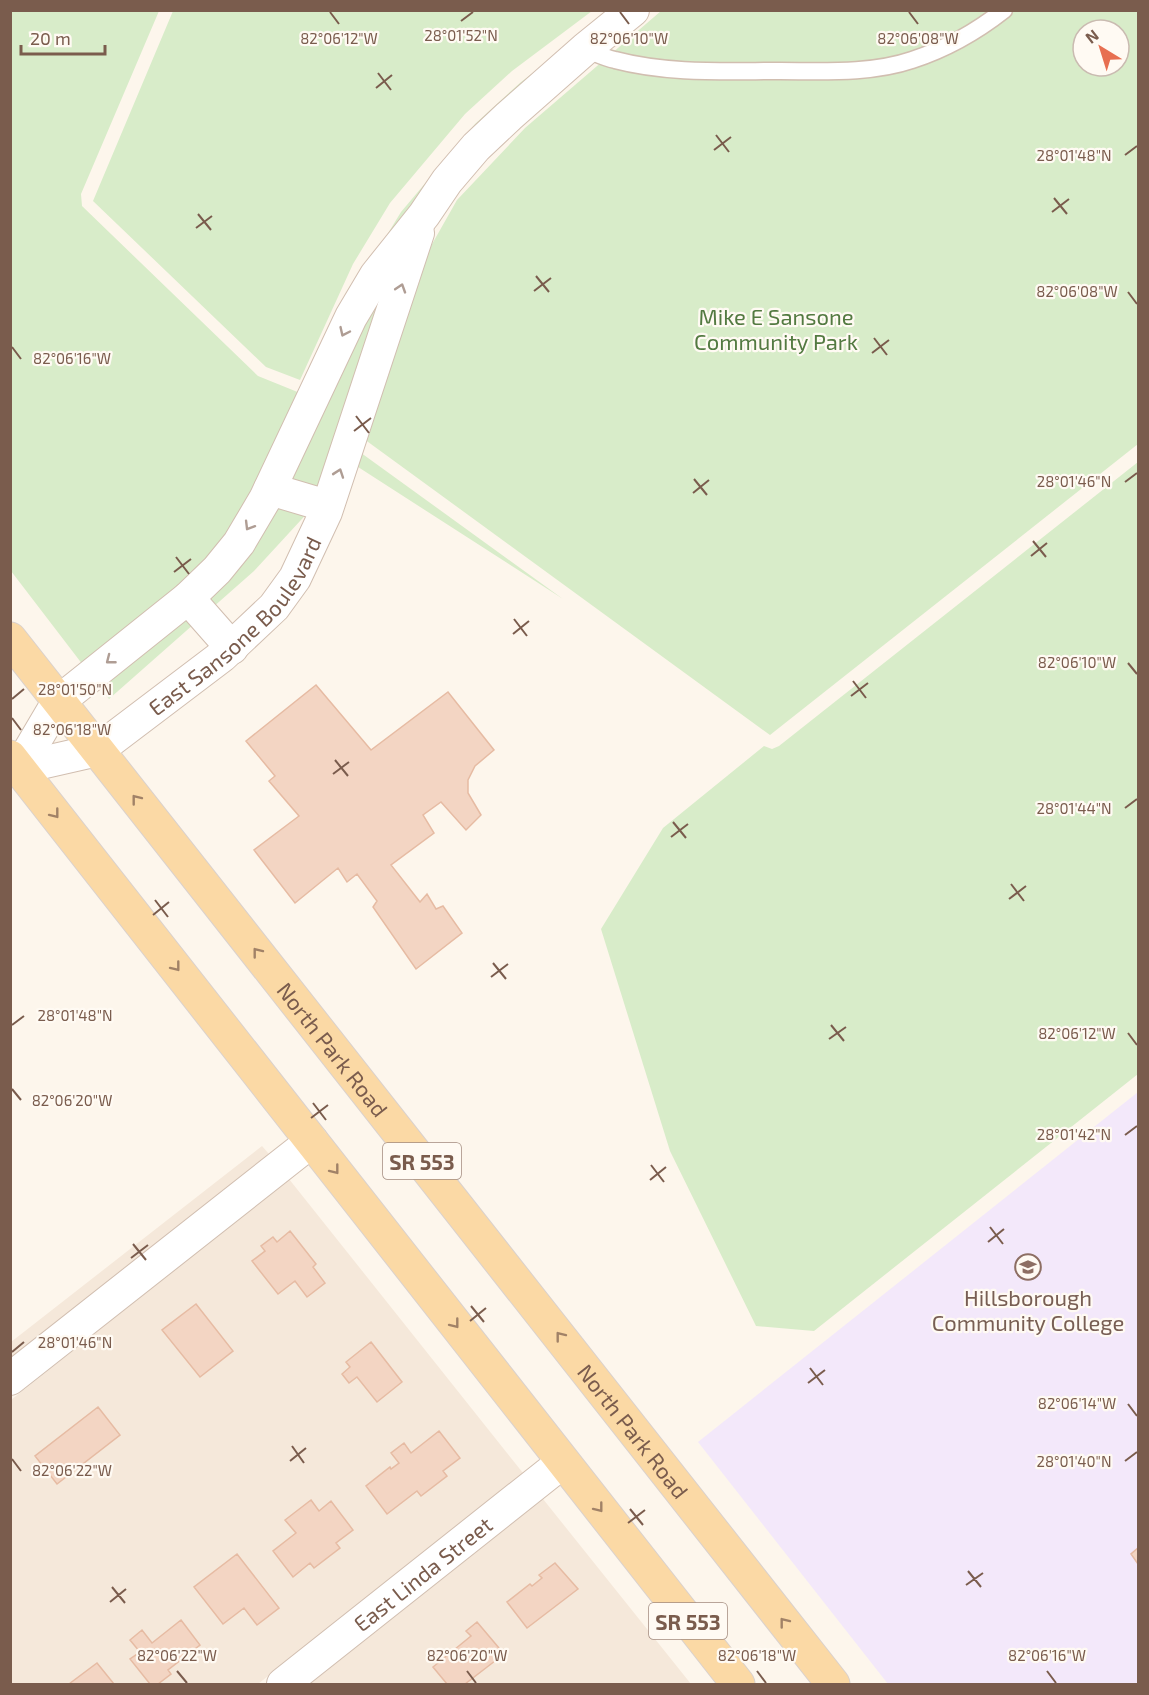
<svg xmlns="http://www.w3.org/2000/svg" width="1149" height="1695" font-family="'Exo 2',sans-serif">
	<style>
		.residential { fill: #f5e8da }
		.education { fill: #f3e8fa }
		.green { fill: #d8ecc9; fill-rule: evenodd }
		.building { fill: #f3d5c3; stroke: #e6bba3; stroke-width: 1.5 }
		.lines { fill: none; stroke-linecap: round; stroke-linejoin: round }
		.service-casing { stroke: #d1beb0; stroke-width: 19 }
		.minor-casing { stroke: #d1beb0; stroke-width: 34 }
		.primary-casing { stroke: #dad1cd; stroke-width: 35 }
		.service { stroke: #fff; stroke-width: 16 }
		.minor { stroke: #fff; stroke-width: 32 }
		.primary { stroke: #fbd9a5; stroke-width: 33 }
		.oneway { stroke: #af9d94 }
		.oneway2 { stroke: #a18267 }
		.ticks { fill: none; stroke: #7a5c4d; stroke-width: 2 }
		.labels { text-anchor: middle; dominant-baseline: central; stroke-width: 4.5; stroke-linejoin: round; paint-order: stroke }
		.shield { fill: #fffaf3; stroke: #a28b7f; stroke-width: 1.5 }
		.shield-label { font-size: 21px; font-weight: bold; fill: #7a5c4d }
		.park-label { font-size: 22px; fill: #537a41; stroke: #fffaf3 }
		.street-label { font-size: 22px; fill: #7a5c4d; stroke: #fffaf3 }
		.education-label { font-size: 22px; fill: #785e54; stroke: #fffaf3 }
		.ticks-label { font-size: 15px; text-anchor: middle; fill: #7a5c4d; stroke: #fffaf3; stroke-width: 4.5; stroke-linejoin: round; paint-order: stroke }
	</style>
	<rect width="100%" height="100%" fill="#fdf6ec"/>
	<!-- residential -->
	<path class="residential" d="M262,1146L269,1154L11,1358V1342Z
		M289,1179L523,1473L258,1684H11V1400Z
		M543,1499L691,1684H310Z"/>
	<!-- education -->
	<path class="education" d="M1138,1092V1684H888L698,1442Z"/>
	<!-- green -->
	<path class="green" d="M11,11H159L81,194L82,206L258,376L300,393L365,271L401,212L475,124L521,82L615,11L516,117L414,247L357,450L563,599L341,456L312,508L254,571L109,699L11,571Z
		M173,11V10L592,11L512,71L465,114L390,203L353,264L300,380L266,367L93,201Z
		M661,11H1138V444L770,735L364,439L427,253L457,200L525,128ZM1083,30H1119V66H1083Z
		M1138,462V1074L814,1331L756,1326L670,1151L601,929L663,828L764,746L772,749L779,746Z"/>
	<!-- building -->
	<path class="building" d="M316,685L371,750L448,692L494,750L475,766L468,780V793L481,815L466,830L441,802L423,815L434,833L391,865L420,902L427,894L436,909L443,906L462,933L416,969L373,907L377,901L357,874L347,882L338,868L295,903L254,850L299,816L269,781L275,776L246,741Z
		M290,1231L316,1264L313,1267L325,1283L307,1297L295,1281L278,1294L252,1261L265,1251L261,1246L273,1237L277,1242Z
		M196,1304L233,1351L200,1377L162,1330Z
		M371,1342L402,1382L377,1402L357,1377L349,1383L342,1374L350,1367L346,1362Z
		M98,1407L120,1435L57,1484L35,1456Z
		M439,1431L460,1458L443,1471L447,1476L421,1496L417,1491L387,1514L366,1486L390,1467L391,1469L399,1463L391,1453L404,1443L411,1453Z
		M311,1500L319,1511L331,1501L353,1530L336,1543L340,1548L314,1568L310,1563L293,1577L273,1551L296,1533L285,1520Z
		M1138,1548V1564L1131,1554Z
		M237,1554L279,1608L257,1625L244,1608L223,1624L194,1587Z
		M555,1563L578,1589L527,1628L507,1602L530,1584L532,1586L542,1578L539,1575Z
		M181,1620L200,1645L168,1670L171,1674L158,1684H150L130,1659L140,1652L130,1640L142,1630L152,1643Z
		M477,1622L504,1654L465,1684H447L433,1667L471,1636L466,1631Z
		M97,1663L114,1684H69Z"/>
	<g class="lines">
		<!-- service casing -->
		<g class="service-casing">
			<path id="service" d="M585,49C595,53 605,58 615,60C668,74 725,71 780,71C822,71 871,74 912,60C946,49 976,32 1004,10"/>
		</g>
		<!-- minor casing -->
		<g class="minor-casing">
			<g id="minor">
				<path d="M270,489L327,506"/>
				<path d="M188,598L232,648"/>
				<path d="M19,768L58,702L188,598L217,570L239,543L265,499L351,317L376,275L424,215L447,181L476,147L509,116L585,49L633,10"/>
				<path id="s1" d="M19,768L98,750L222,656L274,607L295,578L326,512L418,233"/>
				<path d="M10,1379L312,1141"/>
				<path id="s2" d="M283,1684L563,1462"/>
			</g>
		</g>
		<!-- primary casing -->
		<g class="primary-casing">
			<g id="primary">
				<path id="s3" d="M10,639L833,1684"/>
				<path d="M10,757L738,1684"/>
			</g>
		</g>
		<!-- service -->
		<use href="#service" class="service"/>
		<!-- minor -->
		<use href="#minor" class="minor"/>
		<!-- primary -->
		<use href="#primary" class="primary"/>
	</g>
	<!-- one-way arrows -->
	<defs><path id="oneway-chevron" d="M-2-3.5L2.5 0L-2 3.5" fill="none" stroke-width="1.6" stroke-linecap="round" stroke-linejoin="round" transform="scale(1.5)"/></defs>
	<g class="oneway">
		<use href="#oneway-chevron" transform="translate(401 288) rotate(-72)"/>
		<use href="#oneway-chevron" transform="translate(344 332) rotate(115)"/>
		<use href="#oneway-chevron" transform="translate(339 473) rotate(-71)"/>
		<use href="#oneway-chevron" transform="translate(249 526) rotate(121)"/>
		<use href="#oneway-chevron" transform="translate(110 660) rotate(142)"/>
	</g>
	<g class="oneway2">
		<use href="#oneway-chevron" transform="translate(136 799) rotate(-128)"/>
		<use href="#oneway-chevron" transform="translate(55 814) rotate(52)"/>
		<use href="#oneway-chevron" transform="translate(257 952) rotate(-128)"/>
		<use href="#oneway-chevron" transform="translate(176 967) rotate(52)"/>
		<use href="#oneway-chevron" transform="translate(335 1170) rotate(52)"/>
		<use href="#oneway-chevron" transform="translate(455 1324) rotate(52)"/>
		<use href="#oneway-chevron" transform="translate(560 1336) rotate(-128)"/>
		<use href="#oneway-chevron" transform="translate(599 1508) rotate(52)"/>
		<use href="#oneway-chevron" transform="translate(784 1622) rotate(-128)"/>
	</g>
	<!-- ticks -->
	<path class="ticks" d="M330,12L339,24M620,12L629,24M909,12L918,24M461,21L473,12M378,73L391,90M376,88L392,75M716,135L729,152M714,150L731,137M1125,155L1137,146M1054,198L1067,214M1052,212L1069,199M198,214L211,230M196,228L212,216M536,276L549,292M534,291L551,278M1128,292L1137,304M874,338L887,355M12,347L21,359M872,353L889,340M356,416L369,433M354,431L371,418M694,479L707,495M1125,482L1137,473M693,493L709,480M1033,541L1046,557M1031,556L1047,543M176,557L189,574M174,572L191,559M514,619L527,636M513,634L529,621M1128,663L1137,674M853,681L866,698M851,696L868,683M12,699L24,689M12,718L21,730M335,760L348,776M333,774L349,762M1125,808L1137,799M673,822L686,838M671,837L688,824M1011,884L1024,901M1009,899L1026,886M155,900L168,917M153,915L169,902M493,963L506,979M491,977L508,964M12,1025L24,1016M831,1025L844,1041M1128,1033L1137,1045M829,1039L846,1027M12,1089L21,1100M313,1103L326,1120M311,1118L328,1105M1125,1135L1137,1126M651,1165L664,1182M650,1180L666,1167M990,1227L1003,1244M988,1242L1004,1229M133,1244L146,1260M131,1258L148,1245M471,1306L484,1322M470,1321L486,1308M12,1352L24,1342M810,1368L823,1385M808,1383L825,1370M1128,1404L1137,1416M292,1446L304,1463M12,1459L21,1471M290,1461L306,1448M1125,1461L1137,1452M630,1509L643,1525M628,1523L645,1510M968,1571L981,1587M966,1585L983,1573M112,1587L125,1603M110,1602L126,1589M177,1671L187,1683M467,1671L476,1683M757,1671L766,1683M1047,1671L1056,1683"/>
	<!-- icons -->
	<defs>
		<g id="university-ring" transform="scale(1.35)"><circle r="9.5" fill="#fffaf3" stroke="#8d6e63" stroke-width="1.5"/><path d="M0-5L7-2L0 1L-7-2ZM-4 1L0 2.5L4 1V4Q0 6-4 4Z" fill="#8d6e63"/></g>
	</defs>
	<g fill-rule="evenodd">
		<use href="#university-ring" x="1028" y="1267"/>
	</g>
	<g class="labels">
		<!-- shield labels -->
		<g class="shield">
			<rect x="383" y="1143" width="78" height="36" rx="4.5"/>
			<rect x="649" y="1603" width="78" height="36" rx="4.5"/>
		</g>
		<g class="shield-label">
			<text x="422" y="1161">SR 553</text>
			<text x="688" y="1621">SR 553</text>
		</g>
		<!-- park labels -->
		<g class="park-label">
			<text x="776" y="316">Mike E Sansone<tspan x="776" dy="25">Community Park</tspan></text>
		</g>
		<!-- street labels -->
		<g class="street-label">
			<text stroke="none"><textPath href="#s1" startOffset="268">East Sansone Boulevard</textPath></text>
			<text stroke="none"><textPath href="#s3" startOffset="522">North Park Road</textPath></text>
			<text stroke="none"><textPath href="#s3" startOffset="1008">North Park Road</textPath></text>
			<text stroke="none"><textPath href="#s2" startOffset="178">East Linda Street</textPath></text>
		</g>
		<!-- education labels -->
		<g class="education-label">
			<text x="1028" y="1297">Hillsborough<tspan x="1028" dy="25">Community College</tspan></text>
		</g>
	</g>
	<g class="ticks-label">
		<text x="461" y="41">28°01'52"N</text>
		<text x="339" y="44">82°06'12"W</text>
		<text x="629" y="44">82°06'10"W</text>
		<text x="918" y="44">82°06'08"W</text>
		<text x="1074" y="161">28°01'48"N</text>
		<text x="1077" y="297">82°06'08"W</text>
		<text x="72" y="364">82°06'16"W</text>
		<text x="1074" y="487">28°01'46"N</text>
		<text x="1077" y="668">82°06'10"W</text>
		<text x="75" y="695">28°01'50"N</text>
		<text x="72" y="735">82°06'18"W</text>
		<text x="1074" y="814">28°01'44"N</text>
		<text x="75" y="1021">28°01'48"N</text>
		<text x="1077" y="1039">82°06'12"W</text>
		<text x="72" y="1106">82°06'20"W</text>
		<text x="1074" y="1140">28°01'42"N</text>
		<text x="75" y="1348">28°01'46"N</text>
		<text x="1077" y="1409">82°06'14"W</text>
		<text x="1074" y="1467">28°01'40"N</text>
		<text x="72" y="1476">82°06'22"W</text>
		<text x="177" y="1661">82°06'22"W</text>
		<text x="467" y="1661">82°06'20"W</text>
		<text x="757" y="1661">82°06'18"W</text>
		<text x="1047" y="1661">82°06'16"W</text>
	</g>
	<!-- border -->
	<rect width="1149" height="1695" fill="none" stroke="#7a5c4d" stroke-width="24"/>
	<!-- north arrow -->
	<g transform="translate(1101 48) rotate(322)"><circle r="28" fill="#fffaf3" stroke="#cabbb1" stroke-width="1.5"/>
	<path d="M0-4.5L10 22L0 15L-10 22Z" fill="#e76f51"/>
	<text y="-9" font-size="16" font-weight="bold" text-anchor="middle" fill="#7a5c4d">N</text>
	</g>
	<!-- scale -->
	<path d="M21 45v9h84v-9" fill="none" stroke="#7a5c4d" stroke-width="3"/>
	<text x="30" y="45" font-size="18" fill="#7a5c4d" stroke="#fffaf3" stroke-width="4.5" paint-order="stroke">20 m</text>
</svg>
